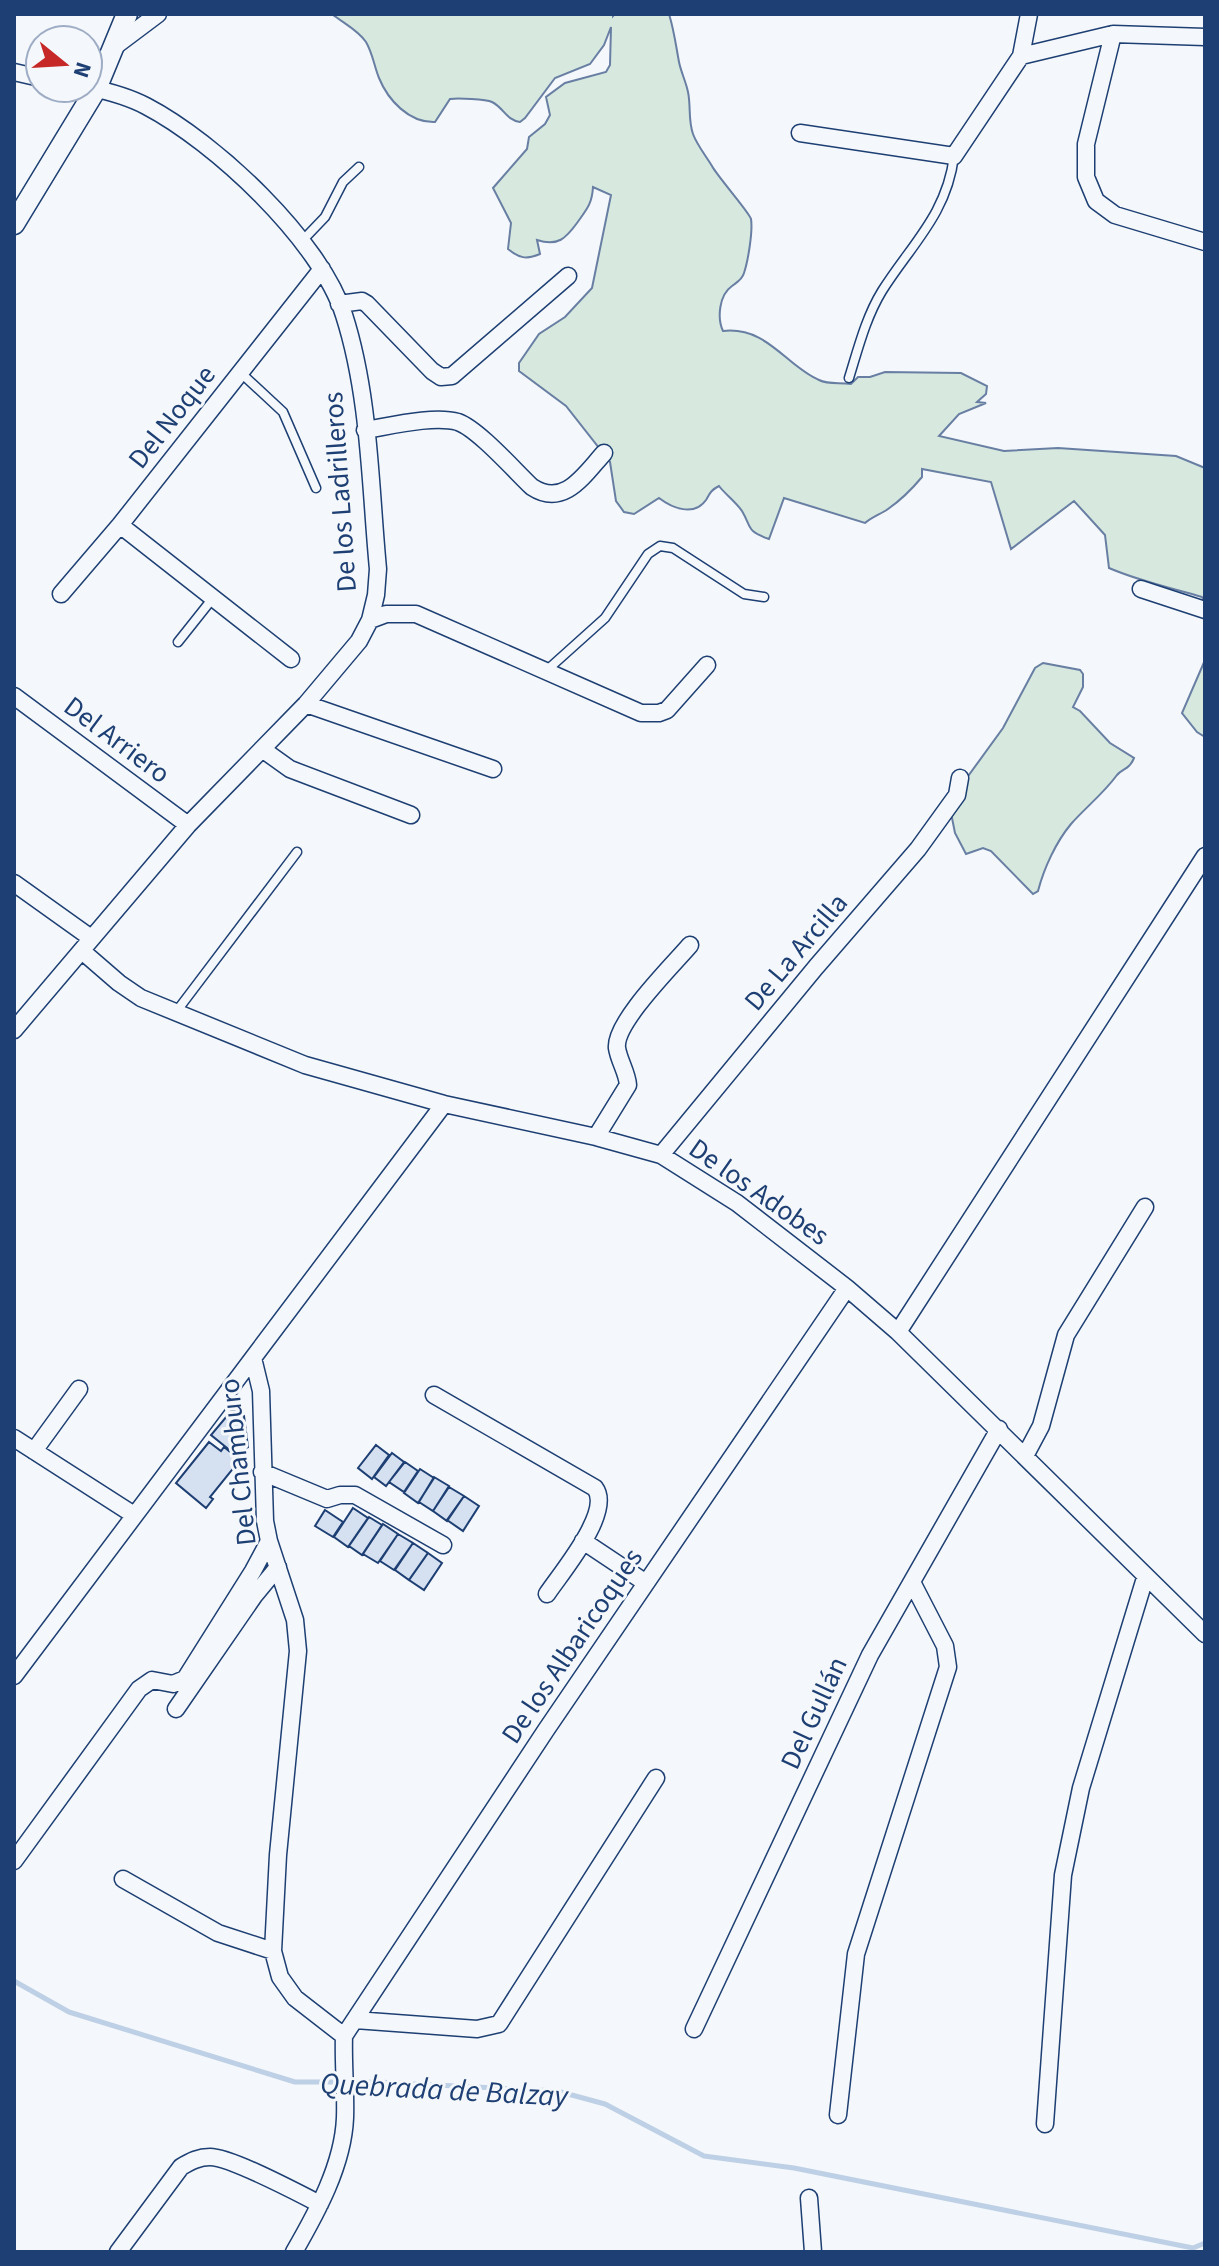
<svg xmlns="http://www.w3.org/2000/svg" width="1219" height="2266" font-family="'Source Sans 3',sans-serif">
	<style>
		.green { fill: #d7e8df; stroke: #687fa3; stroke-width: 2 }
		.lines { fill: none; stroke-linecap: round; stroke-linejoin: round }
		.stream { stroke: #bed0e5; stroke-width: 5 }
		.building { fill: #d5e0f0; stroke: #1d3f73; stroke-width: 2 }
		.service-casing { stroke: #1d3f73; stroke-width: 11 }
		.minor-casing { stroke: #1d3f73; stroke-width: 19 }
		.tertiary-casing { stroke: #1d3f73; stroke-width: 23 }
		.service { stroke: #f4f7fb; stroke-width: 8 }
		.minor { stroke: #f4f7fb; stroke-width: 16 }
		.tertiary { stroke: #f4f7fb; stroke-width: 20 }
		.labels { text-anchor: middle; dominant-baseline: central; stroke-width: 6; stroke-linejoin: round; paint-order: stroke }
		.street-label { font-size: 28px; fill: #1d3f73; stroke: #f4f7fb }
		.water-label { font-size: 30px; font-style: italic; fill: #1d3f73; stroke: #f4f7fb }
	</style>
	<rect width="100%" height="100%" fill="#f4f7fb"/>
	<!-- green -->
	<path class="green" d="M332,14H613V16L615,14H669C674,30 676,46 679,62C681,72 686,82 688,92C691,106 688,120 693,134C697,145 706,156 712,166C717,176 750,213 751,219C753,231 748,261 744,273C742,280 737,282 732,286C719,295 717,318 723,331C767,326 786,366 819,380C829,385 840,382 851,384L858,377H870L885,372L961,373L987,386L986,394L977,402L986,403L959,414L939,436L1004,451L1058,448L1176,456L1205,468V603L1202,597C1171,588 1139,581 1109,568L1105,535L1074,501L1011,549L991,482L922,469V477C912,489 901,500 888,509C881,514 872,517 865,523L784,498L769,539C746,531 752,528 742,511C736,502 725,494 719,486C711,490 710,493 706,500C694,517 672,508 659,498L634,514L624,512L616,501L610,462L566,406L519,371V363L539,334L565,317L592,288L611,195L593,187C592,204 587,209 577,223C566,238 558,247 537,240L540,254C526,260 519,258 508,249L511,223L493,188L527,149L529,137L545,124L550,115L546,97L565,83L606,72L610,65L611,27L604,45L590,64L555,78L525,118L520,122C506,120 504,108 492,102C486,99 457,98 450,99L435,122C409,123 388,100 379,78C374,66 373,54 366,42C358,30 343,23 332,14Z
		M1205,660V737L1197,732L1182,713Z
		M1043,663L1080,670L1083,674V687L1073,707L1080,711L1110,743L1134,758C1129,770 1123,768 1117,775C1103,794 1086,807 1071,824C1056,842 1044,868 1038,891L1033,894L991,851L983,848L966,854L955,833L951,813L966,779L1003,728L1035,668Z"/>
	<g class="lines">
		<!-- stream -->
		<path class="stream" d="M14,1981L69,2012L295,2082H377L557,2091L605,2104L704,2156L794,2168L1193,2248L1205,2243"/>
	</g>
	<!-- building -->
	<path class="building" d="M232,1410L244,1416L248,1447L237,1456L211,1435Z
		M209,1442L221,1451L224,1447L240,1460L210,1497L213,1499L206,1508L176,1483Z
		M376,1445L389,1455L372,1479L358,1468Z
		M392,1453L404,1462L386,1486L374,1477Z
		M405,1462L418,1471L404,1492L389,1482Z
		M420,1469L434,1478L418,1503L404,1493Z
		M434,1477L449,1486L433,1511L419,1502Z
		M449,1487L464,1496L447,1521L433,1511Z
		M464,1496L479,1506L463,1531L447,1520Z
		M353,1508L368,1518L348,1547L334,1537Z
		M325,1510L343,1522L333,1537L315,1526Z
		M369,1517L382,1525L362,1555L349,1546Z
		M383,1524L398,1534L378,1563L363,1554Z
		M398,1534L413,1543L394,1570L380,1561Z
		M413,1543L428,1553L409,1580L395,1570Z
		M428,1553L442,1563L424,1590L409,1580Z"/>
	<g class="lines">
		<!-- service casing -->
		<g class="service-casing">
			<path id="service" d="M302,241L325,217L343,182L359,167
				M241,373L283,412L316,488
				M849,378C858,349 866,317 882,291C911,245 947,214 954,156
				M178,642L213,598
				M546,671L605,618L648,554L660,546L673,548L744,594L764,597
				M176,1012L297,852"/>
		</g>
		<!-- minor casing -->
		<g class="minor-casing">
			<path id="minor" d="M1113,34L1205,37
				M114,47L158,14
				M1021,56L1113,34L1086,144V177L1096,201L1115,215L1205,242
				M14,72L40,78
				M800,133L954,156L1021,56L1029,14
				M339,304L362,301L367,304L432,371L441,377L452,376L568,276
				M365,430C390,426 434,415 458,422C478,429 515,471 532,487C564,508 584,475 604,453
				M120,525L291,659
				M1141,589L1205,610
				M61,594L120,525L322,269
				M370,620L386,614H416L641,713H659L667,710L707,665
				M14,696L188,825
				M306,704L493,769
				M262,749L290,769L411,815
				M14,883L91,938
				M82,951L119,983L141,998L305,1065L444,1104L596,1137L661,1155L737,1203L847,1288L898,1332L1205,1634
				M14,1030L188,825L306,704L359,641L370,620L376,595L378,569C370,486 370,396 344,315C320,240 215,142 146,106C129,97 107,91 88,87
				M596,1137L628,1085C627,1072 619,1061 617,1048C614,1023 673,965 690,945
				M661,1155L816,967L918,849L957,795L960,778
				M898,1332L1205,856
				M434,1395L595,1488C613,1512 561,1573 547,1594
				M14,1438L134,1515
				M34,1451L79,1389
				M1025,1456L1041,1426L1066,1335L1145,1207
				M262,1472L327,1499L340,1495H355L443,1545
				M583,1541L646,1583
				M14,1676L253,1358
				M176,1709L254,1596L278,1567
				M14,1861L139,1689L152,1680L173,1684L185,1679L253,1571L269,1541
				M123,1879L218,1933L273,1951
				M355,2020L477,2029L499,2024L656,1778
				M694,2029L870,1655L999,1429
				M344,2036L295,1998L280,1977L273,1951L278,1855L298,1651L295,1620L269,1541L265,1521L261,1391L253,1358L444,1104
				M344,2036L546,1730L847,1288
				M838,2115L856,1954L948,1667L945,1646L912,1582
				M1045,2124L1063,1875L1081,1788L1145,1578
				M809,2198L813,2252
				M118,2252L181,2167C191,2161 199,2157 210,2157C231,2157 298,2193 320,2204
				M294,2252C317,2212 343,2165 345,2118C346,2091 343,2063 344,2036"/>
		</g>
		<!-- tertiary casing -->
		<g class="tertiary-casing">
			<path id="tertiary" d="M14,224L96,89L127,14"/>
		</g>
		<!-- service -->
		<use href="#service" class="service"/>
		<!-- minor -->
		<use href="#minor" class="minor"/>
		<!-- tertiary -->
		<use href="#tertiary" class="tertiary"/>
	</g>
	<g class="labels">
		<!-- street labels -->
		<g class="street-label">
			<text transform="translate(172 417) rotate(-52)">Del Noque</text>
			<text transform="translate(340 492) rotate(-94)">De los Ladrilleros</text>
			<text transform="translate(117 740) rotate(37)">Del Arriero</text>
			<text transform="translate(796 952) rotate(-50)">De La Arcilla</text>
			<text transform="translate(759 1192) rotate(35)">De los Adobes</text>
			<text transform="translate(238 1462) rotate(-96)">Del Chamburo</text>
			<text transform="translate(572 1646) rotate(-56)">De los Albaricoques</text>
			<text transform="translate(814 1713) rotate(-65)">Del Gullán</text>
		</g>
		<!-- water labels -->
		<g class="water-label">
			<text transform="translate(444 2090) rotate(3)">Quebrada de Balzay</text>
		</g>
	</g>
	<!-- border -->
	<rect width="1219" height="2266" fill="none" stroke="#1d3f73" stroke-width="32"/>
	<!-- north arrow -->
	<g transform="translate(64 64) rotate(108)"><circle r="38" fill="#f4f7fb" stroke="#9eadc5" stroke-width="2"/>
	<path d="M0-6L14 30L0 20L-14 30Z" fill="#c62828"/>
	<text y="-12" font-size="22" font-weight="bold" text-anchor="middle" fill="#1d3f73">N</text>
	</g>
</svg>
